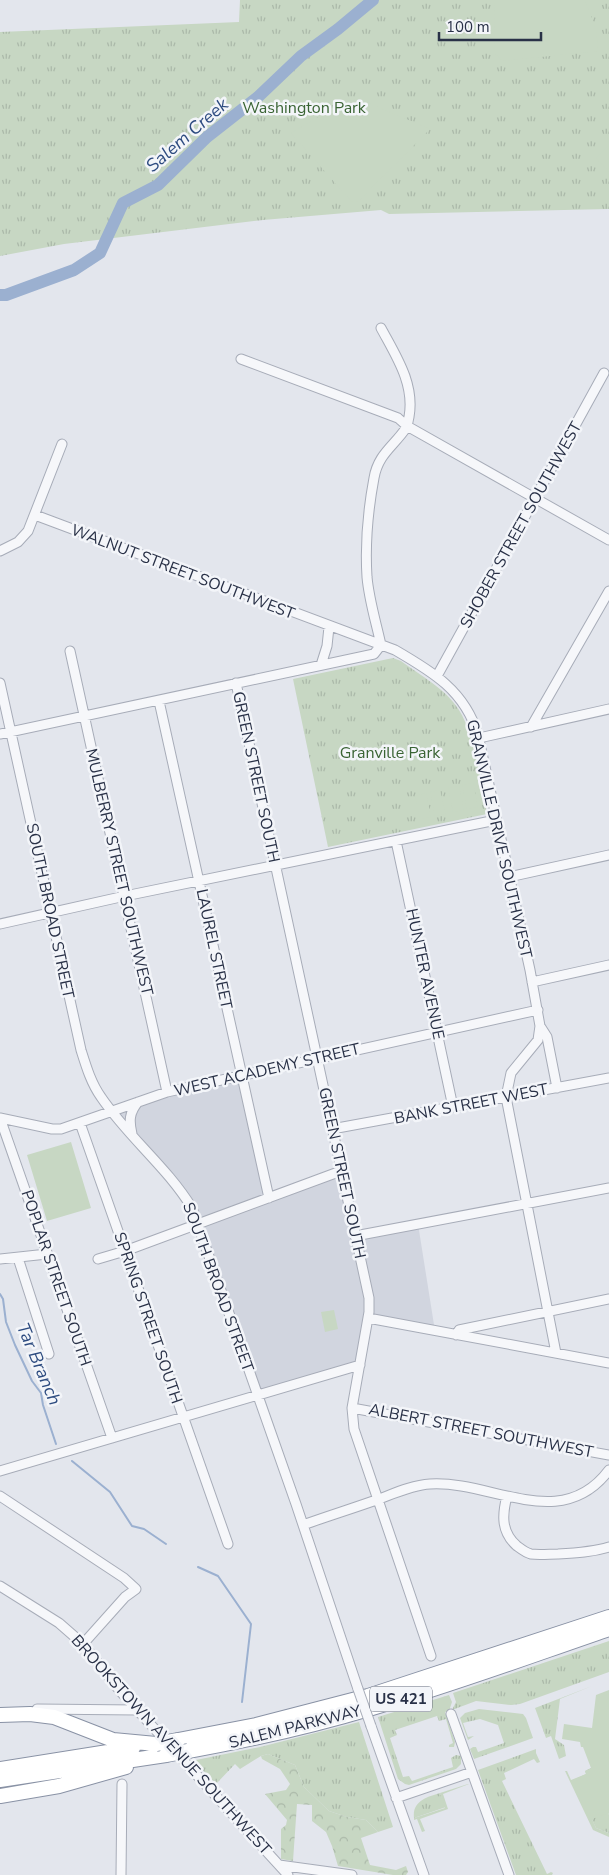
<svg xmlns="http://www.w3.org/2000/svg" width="609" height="1875" font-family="'Nunito Sans',sans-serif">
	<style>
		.built { fill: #d1d5df }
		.grass { fill: url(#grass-tufts) }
		.forest { fill: url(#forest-crowns) }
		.garden { fill: #c7d7c3 }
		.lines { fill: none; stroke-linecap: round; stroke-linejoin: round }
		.stream { stroke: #9bb0d0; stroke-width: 2 }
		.river { stroke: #9bb0d0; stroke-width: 12 }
		.minor-casing { stroke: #a7acb8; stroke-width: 11 }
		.highway-casing { stroke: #8992a5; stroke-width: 16 }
		.minor { stroke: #f6f7fa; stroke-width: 9 }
		.highway { stroke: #fff; stroke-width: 14 }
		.minor-bridge-casing { stroke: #a7acb8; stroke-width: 11; stroke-linecap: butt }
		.highway-bridge-casing { stroke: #8992a5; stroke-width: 16; stroke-linecap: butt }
		.minor-bridge { stroke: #f6f7fa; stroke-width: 9 }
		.highway-bridge { stroke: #fff; stroke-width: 14 }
		.labels { text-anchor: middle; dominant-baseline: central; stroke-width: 5; stroke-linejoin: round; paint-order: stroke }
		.shield { fill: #f3f5f9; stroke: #666c7c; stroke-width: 1 }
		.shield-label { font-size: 15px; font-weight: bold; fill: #293147 }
		.park-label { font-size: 16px; fill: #3a6434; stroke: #f3f5f9 }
		.street-label { font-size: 16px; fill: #293147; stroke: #f3f5f9 }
		.water-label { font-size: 18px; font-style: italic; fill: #2e4c80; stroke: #f3f5f9 }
	</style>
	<defs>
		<pattern id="grass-tufts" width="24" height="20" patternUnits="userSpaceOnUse" patternTransform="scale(1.25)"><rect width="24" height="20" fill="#c7d7c3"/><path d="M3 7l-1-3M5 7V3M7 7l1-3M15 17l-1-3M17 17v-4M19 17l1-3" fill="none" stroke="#abb9a9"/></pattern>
		<pattern id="forest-crowns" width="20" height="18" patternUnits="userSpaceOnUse" patternTransform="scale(1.25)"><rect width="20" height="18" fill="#c7d7c3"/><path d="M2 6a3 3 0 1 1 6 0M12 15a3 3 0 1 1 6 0" fill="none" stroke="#abb9a9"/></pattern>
	</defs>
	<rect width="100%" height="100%" fill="#e3e6ed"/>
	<!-- built -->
	<path class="built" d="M241,1074L269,1198L341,1171L356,1236L418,1224L435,1331L368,1318L360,1365L258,1396L199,1225L196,1206L184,1188L182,1191L112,1112Z"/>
	<!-- grass -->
	<path class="grass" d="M240,0H609V209L389,214L381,210L263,220L64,244L0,256V32L239,22Z
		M393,658L401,661C421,676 446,689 459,710C475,735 481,784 487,814L328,847L293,679Z
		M609,1641V1672L520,1704L511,1705L476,1701L452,1710L456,1702L453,1693Z
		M592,1686L560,1699L555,1739L564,1745L566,1756L559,1759L551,1736L546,1738L535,1708Z
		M449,1695L452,1702L449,1711L445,1712L455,1742L454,1747H449V1745L453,1743L446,1719L439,1721L437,1716L395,1730L397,1735L390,1738L403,1777L409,1776L412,1781L453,1767L451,1758L456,1755L461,1756V1764L456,1769L409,1785L405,1784L398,1779L378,1717Z
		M479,1709L523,1714L526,1718L533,1738L474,1759L470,1749L473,1747H476L478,1752L504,1743L498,1725L480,1719L463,1723L468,1737L474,1736L468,1740L460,1718L465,1713Z
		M359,1722L393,1827L378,1832L366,1820L347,1817L329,1811L304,1787L295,1765L268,1754L261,1756L240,1769L235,1764L216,1784L196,1763V1760L260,1747Z
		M536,1749V1753L540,1762L537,1763L534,1759L504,1773L506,1779L502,1781L547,1874L551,1872L553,1873L552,1875H516L478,1770Z
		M591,1768L609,1815V1833L596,1828L573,1780L586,1774L585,1771Z
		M440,1793L446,1807L414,1818C412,1801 427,1797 440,1793Z"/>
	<!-- forest -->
	<path class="forest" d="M268,1754L295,1765L304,1787L329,1811L347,1817L366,1820L378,1832L361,1838L370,1865L396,1870L406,1866L408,1872L406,1875H393L338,1866L332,1846L326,1832L312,1821V1805L297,1804L293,1861L281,1859V1829L286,1825L287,1820L265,1794L286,1790L290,1784L280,1769L262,1759L261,1756Z"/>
	<!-- garden -->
	<path class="garden" d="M494,0H584C592,16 599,33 597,51L503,61L495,54Z
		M354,99L366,102L430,129L358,202L351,201L291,133L344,102Z
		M609,145V172L596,158Z
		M473,783L478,807L467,809L462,785Z
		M459,786L464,810L453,812L448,788Z
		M440,790L446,814L435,816L430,792Z
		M426,793L431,817L420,819L415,796Z
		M71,1142L91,1208L47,1221L27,1155Z
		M334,1310L338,1329L325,1332L321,1312Z
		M609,1690V1815L608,1813L592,1819L596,1828L609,1833V1837L593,1830L565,1771H567L571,1780L586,1774L585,1771L591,1768L583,1747H581L580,1742L562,1739L564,1724L592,1728L596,1695Z
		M468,1784H469L443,1794L448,1809L420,1819L425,1831L422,1832L417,1819L414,1820V1818L445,1808L440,1793Z"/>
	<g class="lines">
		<!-- stream -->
		<path class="stream" d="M0,1294L3,1299L6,1322L15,1345L32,1381L41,1393L43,1405L56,1444
			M72,1461L110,1492L132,1526L144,1529L166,1544
			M198,1567L218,1576L251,1624L242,1702"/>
		<!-- river -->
		<path class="river" d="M0,295H6L74,270L100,253L123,203L158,185L207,137L258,97L301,56L338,29L373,0"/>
		<!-- minor casing -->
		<g class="minor-casing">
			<path id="minor" d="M241,359L398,418L407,426L609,540
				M35,515L395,650C433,672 465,691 478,735L530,970L540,1026L538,1040L511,1073L506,1097L556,1353
				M0,551L18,542L28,531L62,444
				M381,645C376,622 369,600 367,577C365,545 368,510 374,478C378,454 394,446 406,428C408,425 408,420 409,417C415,384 396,356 381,328
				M70,651L167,1092
				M321,665L327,646L329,627
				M437,676L604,373
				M0,683L81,1050C86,1066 91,1083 101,1097C128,1137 167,1167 192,1208L296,1504L358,1689
				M236,683L369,1298V1312L352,1408L354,1429L431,1656
				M159,701L269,1198
				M531,727L609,591
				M0,734L374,654L381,645
				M479,738L609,709
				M396,841L453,1107
				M509,877L609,855
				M0,924L125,896L496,820
				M532,982L609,965
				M540,1026L547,1037L557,1088
				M0,1118L52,1129H61L167,1092L538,1010
				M0,1118L112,1438
				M80,1123L228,1544
				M332,1129L609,1078
				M132,1134C129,1121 129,1113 138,1102
				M355,1236L609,1188
				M18,1258L49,1354
				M0,1259L47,1254
				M98,1259L125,1251L341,1171
				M368,1318L609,1363
				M456,1335L459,1330L609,1299
				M352,1408L609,1455
				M0,1471L360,1365
				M0,1496L124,1578L136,1589L125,1597L83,1644
				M507,1496C502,1515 501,1532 517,1546C521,1549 526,1553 531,1554C539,1555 550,1554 558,1554C576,1553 593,1552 609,1547
				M303,1525C328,1516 354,1508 379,1499C395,1493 413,1485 430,1484C492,1480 561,1534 609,1470
				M0,1586L59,1623L83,1644L120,1691L288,1875
				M37,1709L137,1710
				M451,1714L509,1875
				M371,1726L424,1875
				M396,1798L472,1772
				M279,1865L352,1875
				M121,1875L122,1784"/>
		</g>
		<!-- highway casing -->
		<g class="highway-casing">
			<path id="highway" d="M0,1715L30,1714L54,1717L113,1740L156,1744
				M178,1740L256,1725L368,1696L609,1617
				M188,1751C250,1740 312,1726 372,1708C452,1685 530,1656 609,1629
				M0,1769L133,1748
				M0,1780L166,1755
				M0,1796L59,1786L126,1767"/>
		</g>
		<!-- minor -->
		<use href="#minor" class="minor"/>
		<!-- highway -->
		<use href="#highway" class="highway"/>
		<!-- minor-bridge casing -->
		<g class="minor-bridge-casing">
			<path id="minor-bridge" d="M358,1689L371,1726"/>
		</g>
		<!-- highway-bridge casing -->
		<g class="highway-bridge-casing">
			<path id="highway-bridge" d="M156,1744L178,1740
				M166,1755L188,1751"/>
		</g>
		<!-- minor-bridge -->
		<use href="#minor-bridge" class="minor-bridge"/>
		<!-- highway-bridge -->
		<use href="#highway-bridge" class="highway-bridge"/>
	</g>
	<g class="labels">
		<!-- shield labels -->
		<rect class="shield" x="370" y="1686.5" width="62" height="25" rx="4"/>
		<g class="shield-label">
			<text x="401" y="1699">US 421</text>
		</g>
		<!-- park labels -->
		<g class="park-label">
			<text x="304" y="108">Washington Park</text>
			<text x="390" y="753">Granville Park</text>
		</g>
		<!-- street labels -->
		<g class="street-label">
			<text transform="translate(521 525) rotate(-61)">SHOBER STREET SOUTHWEST</text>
			<text transform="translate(183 572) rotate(21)">WALNUT STREET SOUTHWEST</text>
			<text transform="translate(256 777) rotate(78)">GREEN STREET SOUTH</text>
			<text transform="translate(499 839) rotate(77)">GRANVILLE DRIVE SOUTHWEST</text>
			<text transform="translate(119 872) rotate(77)">MULBERRY STREET SOUTHWEST</text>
			<text transform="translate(50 911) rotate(78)">SOUTH BROAD STREET</text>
			<text transform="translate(214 949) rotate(78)">LAUREL STREET</text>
			<text transform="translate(425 974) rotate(78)">HUNTER AVENUE</text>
			<text transform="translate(267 1070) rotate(-13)">WEST ACADEMY STREET</text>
			<text transform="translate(471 1104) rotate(-11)">BANK STREET WEST</text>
			<text transform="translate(342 1173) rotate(78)">GREEN STREET SOUTH</text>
			<text transform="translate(56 1278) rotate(71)">POPLAR STREET SOUTH</text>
			<text transform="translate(218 1287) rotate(70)">SOUTH BROAD STREET</text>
			<text transform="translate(148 1318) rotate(71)">SPRING STREET SOUTH</text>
			<text transform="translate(481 1431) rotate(11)">ALBERT STREET SOUTHWEST</text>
			<text transform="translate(295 1727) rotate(-14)">SALEM PARKWAY</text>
			<text transform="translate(171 1745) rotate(48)">BROOKSTOWN AVENUE SOUTHWEST</text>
		</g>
		<!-- water labels -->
		<g class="water-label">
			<text transform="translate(187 135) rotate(-41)">Salem Creek</text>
			<text transform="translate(39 1364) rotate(67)">Tar Branch</text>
		</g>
	</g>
	<!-- scale -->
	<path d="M439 32v8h102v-8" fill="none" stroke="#293147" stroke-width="2.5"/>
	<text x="446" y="32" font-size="15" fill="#293147" stroke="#f3f5f9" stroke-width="4" paint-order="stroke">100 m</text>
</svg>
